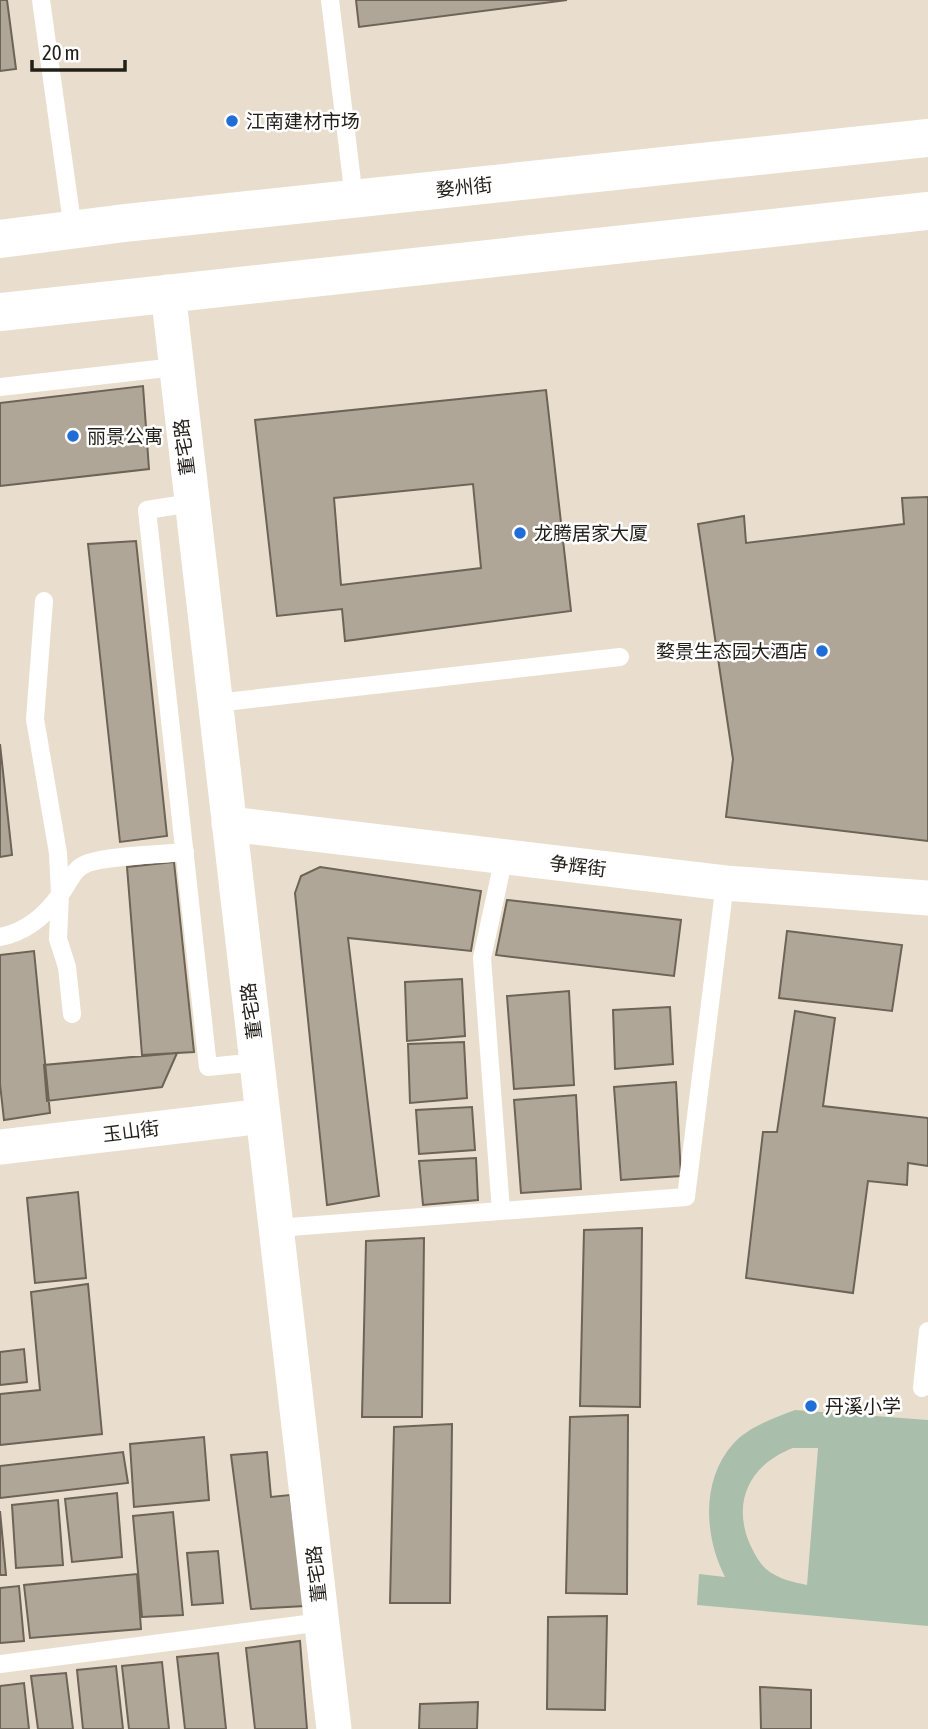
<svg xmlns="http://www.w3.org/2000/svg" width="928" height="1729" font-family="'Asap Condensed','Noto Sans SC',sans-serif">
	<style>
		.green { fill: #aabfab; fill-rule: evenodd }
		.building { fill: #b0a697; stroke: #6d6356; stroke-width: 2; fill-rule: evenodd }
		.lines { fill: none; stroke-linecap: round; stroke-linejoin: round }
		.service { stroke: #fff; stroke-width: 18 }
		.minor { stroke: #fff; stroke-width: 35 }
		.secondary { stroke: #fff; stroke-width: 38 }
		.poi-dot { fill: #216dd8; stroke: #fff; stroke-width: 2.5 }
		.labels { text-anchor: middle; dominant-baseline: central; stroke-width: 5; stroke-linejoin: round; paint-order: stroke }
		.poi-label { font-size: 19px; fill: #221f19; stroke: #fff; text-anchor: start }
		.street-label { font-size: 19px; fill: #221f19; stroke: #fff }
	</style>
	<rect width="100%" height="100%" fill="#e9dece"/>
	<!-- green -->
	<path class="green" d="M795,1410L928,1420V1626L697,1605L699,1574L725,1577C704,1536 701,1480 733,1444C748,1427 774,1418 795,1410ZM793,1448H818L807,1585C793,1582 778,1579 766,1569C759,1563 753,1551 749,1542C732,1500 751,1464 793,1448Z"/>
	<!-- building -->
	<path class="building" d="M0,0H7L16,69L0,71Z
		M356,0H567L359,27Z
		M143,386L149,469L0,486V403Z
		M546,390L571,611L345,641L342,609L277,616L255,420ZM473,484L481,568L341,585L334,498Z
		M928,497V841L726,817L733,759L698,524L744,516L746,543L904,524L902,498Z
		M136,541L167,836L120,842L88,544Z
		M0,744L12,855L0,857Z
		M174,862L194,1052L142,1055L127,867Z
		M320,867L481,891L471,951L348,938L379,1196L327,1205L295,893L301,876Z
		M507,900L681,920L674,976L496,955Z
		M787,931L902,945L892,1011L779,998Z
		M34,951L50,1113L4,1120L0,1084V955Z
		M462,979L465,1036L407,1041L405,982Z
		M569,991L574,1085L514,1089L507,996Z
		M670,1007L673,1064L615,1069L613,1010Z
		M795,1011L835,1018L823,1106L928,1118V1166L908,1163L907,1185L868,1181L853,1293L746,1278L763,1132H777Z
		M464,1042L467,1098L410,1103L408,1044Z
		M177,1053L162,1087L47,1101L44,1065Z
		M676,1082L681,1176L621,1180L614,1087Z
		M576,1095L581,1189L521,1193L514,1100Z
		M472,1107L475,1150L419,1154L416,1110Z
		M476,1158L478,1200L423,1205L419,1161Z
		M78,1192L86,1278L35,1283L27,1198Z
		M642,1228L640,1407L580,1406L584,1230Z
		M424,1238L422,1417H362L366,1241Z
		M88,1284L102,1434L0,1445V1394L40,1390L31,1292Z
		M24,1349L27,1382L0,1385V1352Z
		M628,1415L627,1594L566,1593L570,1417Z
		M452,1424L450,1603H390L394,1427Z
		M204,1437L209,1500L134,1507L130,1444Z
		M123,1452L128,1483L0,1498V1466Z
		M267,1452L271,1497L290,1495L305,1606L251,1609L231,1455Z
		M117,1493L122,1557L72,1562L65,1499Z
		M58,1500L63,1565L16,1568L12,1505Z
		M0,1511L6,1575H0Z
		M173,1512L183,1615L142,1617L133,1516Z
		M218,1551L223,1603L192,1605L187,1553Z
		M137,1574L141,1629L30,1638L24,1585Z
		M19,1586L24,1641L0,1643V1588Z
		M607,1616L605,1710L547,1709L548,1617Z
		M300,1641L307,1729H255L246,1648Z
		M218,1653L226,1729H185L177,1657Z
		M162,1662L169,1729H129L122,1666Z
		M116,1666L123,1729H83L77,1670Z
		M66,1673L73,1729H38L31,1676Z
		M24,1683L29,1729H0V1686Z
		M760,1687L811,1690V1729H761Z
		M478,1702L477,1729H419L420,1704Z"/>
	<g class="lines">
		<!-- service -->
		<path class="service" d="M41,0L73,230
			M330,0L354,198
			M0,387L175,367
			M191,503L147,510L208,1067L257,1062
			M44,601L35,719L58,853L60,894L58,939L67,967L72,1014
			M216,703L620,657
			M0,937C26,932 45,916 60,895C69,883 73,868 88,863C112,855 158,855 185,852
			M501,1211L482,958L504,857
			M277,1228L686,1197L725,883
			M922,1388L928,1331
			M0,1664L322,1622"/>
		<!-- minor -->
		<path class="minor" d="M168,292L334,1729
			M229,824L725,883L928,898
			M0,1147L263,1116"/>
		<!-- secondary -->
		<path class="secondary" d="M0,239L125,223L928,138
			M0,312L928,211"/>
	</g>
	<!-- markers -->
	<g class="poi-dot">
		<circle cx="232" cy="121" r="7"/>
		<circle cx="73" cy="436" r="7"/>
		<circle cx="520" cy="533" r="7"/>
		<circle cx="822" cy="651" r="7"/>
		<circle cx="811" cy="1406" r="7"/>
	</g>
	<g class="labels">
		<!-- poi labels -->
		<g class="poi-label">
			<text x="246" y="121">江南建材市场</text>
			<text x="87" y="436">丽景公寓</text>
			<text x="534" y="533">龙腾居家大厦</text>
			<text x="808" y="651" text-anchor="end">婺景生态园大酒店</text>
			<text x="825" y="1406">丹溪小学</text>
		</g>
		<!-- street labels -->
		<g class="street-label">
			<text transform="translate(464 187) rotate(-6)">婺州街</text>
			<text transform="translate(184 447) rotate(-97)">董宅路</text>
			<text transform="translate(578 866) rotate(7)">争辉街</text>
			<text transform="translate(251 1011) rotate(-97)">董宅路</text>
			<text transform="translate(131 1131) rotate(-7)">玉山街</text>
			<text transform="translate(316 1574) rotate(-96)">董宅路</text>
		</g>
	</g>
	<!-- scale -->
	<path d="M32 60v10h93v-10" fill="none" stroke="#221f19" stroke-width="3.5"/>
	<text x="42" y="60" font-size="21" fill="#221f19" stroke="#ffffff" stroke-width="5" paint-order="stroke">20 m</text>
</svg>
